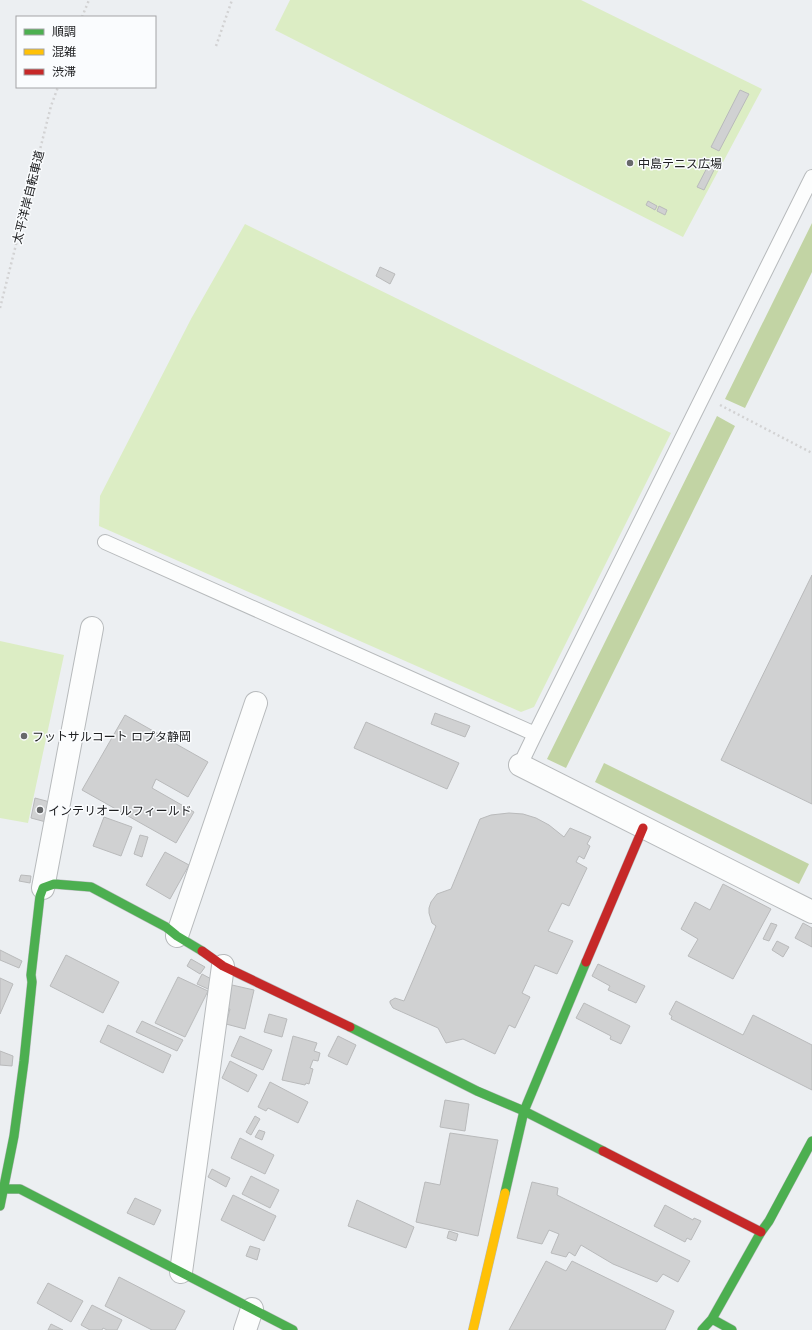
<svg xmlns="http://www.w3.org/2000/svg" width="812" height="1330" font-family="Montserrat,'Noto Sans JP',sans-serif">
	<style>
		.green { fill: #dcedc4 }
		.forest { fill: #c2d4a4 }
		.building { fill: #d0d1d2; stroke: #b9babb }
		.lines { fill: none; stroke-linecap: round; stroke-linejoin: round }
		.lane-casing { stroke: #b7babc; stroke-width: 16 }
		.street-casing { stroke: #b7babc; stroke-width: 24 }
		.fast-casing { stroke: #b7babc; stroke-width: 10 }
		.slow-casing { stroke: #b7babc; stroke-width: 10 }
		.jam-casing { stroke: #b7babc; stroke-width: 10 }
		.path { stroke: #d2d2d3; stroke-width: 2.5; stroke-dasharray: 2 3; stroke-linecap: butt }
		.lane { stroke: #fcfdfd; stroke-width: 14 }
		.street { stroke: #fcfdfd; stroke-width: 22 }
		.fast { stroke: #4caf50; stroke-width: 9 }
		.slow { stroke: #ffc107; stroke-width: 9 }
		.jam { stroke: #c62828; stroke-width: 9 }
		.poi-dot { fill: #67696b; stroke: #fafcfe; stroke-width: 1.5 }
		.labels { text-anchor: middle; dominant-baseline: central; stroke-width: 3; stroke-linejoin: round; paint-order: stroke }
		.poi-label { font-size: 12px; fill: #202123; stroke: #fafcfe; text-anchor: start }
		.street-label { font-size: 12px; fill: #202123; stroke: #fafcfe }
	</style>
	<rect width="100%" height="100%" fill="#eceff2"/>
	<!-- green -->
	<path class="green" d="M290,0H581L762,89L683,237L275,30Z
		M245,224L671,433L534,707L521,712L99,526L100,496L191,319Z
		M0,641L64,655L28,823L0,818Z"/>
	<!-- forest -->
	<path class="forest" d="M812,223V272L745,408L725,399Z
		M717,416L735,426L566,768L547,759Z
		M604,763L809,864L799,884L595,782Z"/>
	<!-- building -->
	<path class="building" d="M740,90L749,94L719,151L711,147Z
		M710,162L716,166L704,190L697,187Z
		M648,201L657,206L655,210L646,205Z
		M659,206L667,210L665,215L657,211Z
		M380,267L395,274L390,284L376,276Z
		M812,575V804L721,760Z
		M435,713L470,726L465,737L431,724Z
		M125,715L208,762L188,797L156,779L152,788L194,812L176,843L82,790Z
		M366,722L459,763L447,789L354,748Z
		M35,798L50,802L46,822L31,818Z
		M509,813L523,814L536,818L549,825L564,837L570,828L591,837L587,844L590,846L584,859L579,856L576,862L587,868L569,906L562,903L548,931L573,941L557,974L535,965L522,993L530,997L515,1028L509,1025L495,1054L463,1039L446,1043L438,1028L393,1008L390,1003V1001L395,998L404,1001L417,971L436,926L432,923L429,913V908L431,902L437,894L451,889L480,819L491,815Z
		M104,817L132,827L121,856L93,846Z
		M140,835L148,837L142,857L134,854Z
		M165,852L189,865L170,899L146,885Z
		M21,875L31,876L30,883L19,881Z
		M723,884L771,909L733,979L688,956L698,939L681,929L695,902L710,910Z
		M771,923L777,925L769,941L763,939Z
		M803,923L812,928V947L795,938Z
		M777,941L789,947L783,957L772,950Z
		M0,950L22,961L19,968L0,960Z
		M66,955L119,982L103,1013L50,986Z
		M191,959L205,967L200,974L187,966Z
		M598,964L645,986L636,1003L608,990L610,986L592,976Z
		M202,974L213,980L208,989L197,984Z
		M178,977L208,991L185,1037L155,1023Z
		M0,978L13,984L0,1014Z
		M232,985L254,990L245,1029L226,1024L230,1009L226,1008Z
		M676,1001L743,1035L753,1015L812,1045V1090L671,1019L672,1016L669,1014Z
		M584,1003L630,1026L621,1044L610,1039L611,1036L576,1018Z
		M269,1014L287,1019L282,1037L264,1032Z
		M142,1021L183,1040L177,1051L136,1032Z
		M108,1025L171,1055L163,1073L100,1042Z
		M240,1036L272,1050L263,1070L231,1056Z
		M293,1036L317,1043L314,1051L320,1053L318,1061L313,1060L310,1068L313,1069L309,1084L306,1083L305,1085L282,1080Z
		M338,1036L356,1045L347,1065L328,1056Z
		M0,1051L13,1056L12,1066L0,1065Z
		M230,1061L257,1075L248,1092L222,1078Z
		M270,1082L308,1102L298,1123L268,1108L266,1111L258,1107Z
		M445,1100L469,1104L465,1131L440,1127Z
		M255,1116L260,1119L251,1135L246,1132Z
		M259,1130L265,1132L262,1140L255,1137Z
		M450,1133L498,1140L478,1236L416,1222L425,1182L440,1185Z
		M240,1138L274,1155L265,1174L231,1158Z
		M212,1169L230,1178L226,1187L208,1177Z
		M251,1176L279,1190L270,1208L242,1194Z
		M532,1182L558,1188L557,1195L690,1261L678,1282L663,1274L657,1282L613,1264L581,1245L575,1256L569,1252L566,1257L551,1253L559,1234L549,1230L542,1244L517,1238Z
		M233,1195L276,1216L264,1241L221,1220Z
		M135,1198L161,1210L154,1225L127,1213Z
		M357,1200L414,1227L406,1248L348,1226Z
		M665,1205L693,1220L694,1218L701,1221L691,1240L687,1238L685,1242L654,1226Z
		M449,1231L458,1234L456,1241L447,1238Z
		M250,1246L260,1249L257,1260L246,1256Z
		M546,1261L566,1271L572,1261L674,1311L665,1330H509Z
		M119,1277L185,1311L175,1330H152L105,1306Z
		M48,1283L83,1301L71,1322L37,1303Z
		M92,1305L122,1320L117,1330H107L103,1328L102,1330H90L81,1325Z
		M51,1324L63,1330H48Z"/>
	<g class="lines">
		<!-- lane casing -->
		<g class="lane-casing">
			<path id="lane" d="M105,542L535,734
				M520,765L535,734L812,177"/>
		</g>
		<!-- street casing -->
		<g class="street-casing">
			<path id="street" d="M520,765L812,912
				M43,888L92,628
				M177,936L256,703
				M181,1272L223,966
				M245,1330L252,1309"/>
		</g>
		<!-- fast casing -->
		<g class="fast-casing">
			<path id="fast" d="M350,1027L477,1091L524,1111L603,1151
				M0,1189H20L293,1330
				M505,1193L524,1111L586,962
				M0,1206L14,1136L24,1061L32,982L31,975L40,896L43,888L54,884L91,887L166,927L177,936L202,951
				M712,1319L732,1330
				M702,1330L712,1319L761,1232L769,1221L812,1141"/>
		</g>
		<!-- slow casing -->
		<g class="slow-casing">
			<path id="slow" d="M473,1330L505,1193"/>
		</g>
		<!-- jam casing -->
		<g class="jam-casing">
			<path id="jam" d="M202,951L223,966L350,1027
				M586,962L643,828
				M603,1151L761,1232"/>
		</g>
		<!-- path -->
		<path class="path" d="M82,17L89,0
			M216,46L232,0
			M0,308L51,106L58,87
			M720,405L812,453"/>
		<!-- lane -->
		<use href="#lane" class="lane"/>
		<!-- street -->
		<use href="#street" class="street"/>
		<!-- fast -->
		<use href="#fast" class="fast"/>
		<!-- slow -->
		<use href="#slow" class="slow"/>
		<!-- jam -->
		<use href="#jam" class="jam"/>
	</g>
	<!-- markers -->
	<g class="poi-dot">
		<circle cx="630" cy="163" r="4"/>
		<circle cx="24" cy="736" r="4"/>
		<circle cx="40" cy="810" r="4"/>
	</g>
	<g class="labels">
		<!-- poi labels -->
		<g class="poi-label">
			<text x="638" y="163">中島テニス広場</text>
			<text x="32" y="736">フットサルコート ロプタ静岡</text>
			<text x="48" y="810">インテリオールフィールド</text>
		</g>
		<!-- street labels -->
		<g class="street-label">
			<text transform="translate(28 197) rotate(-76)">太平洋岸自転車道</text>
		</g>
	</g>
	<!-- legend -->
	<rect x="16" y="16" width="140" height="72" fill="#fafcfe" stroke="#a3a4a6"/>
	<rect x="24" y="29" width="20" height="6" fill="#4caf50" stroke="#a3a4a6"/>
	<text x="52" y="36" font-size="12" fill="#202123">順調</text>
	<rect x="24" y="49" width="20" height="6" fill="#ffc107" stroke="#a3a4a6"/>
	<text x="52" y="56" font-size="12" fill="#202123">混雑</text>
	<rect x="24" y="69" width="20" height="6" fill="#c62828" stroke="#a3a4a6"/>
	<text x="52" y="76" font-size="12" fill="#202123">渋滞</text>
</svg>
